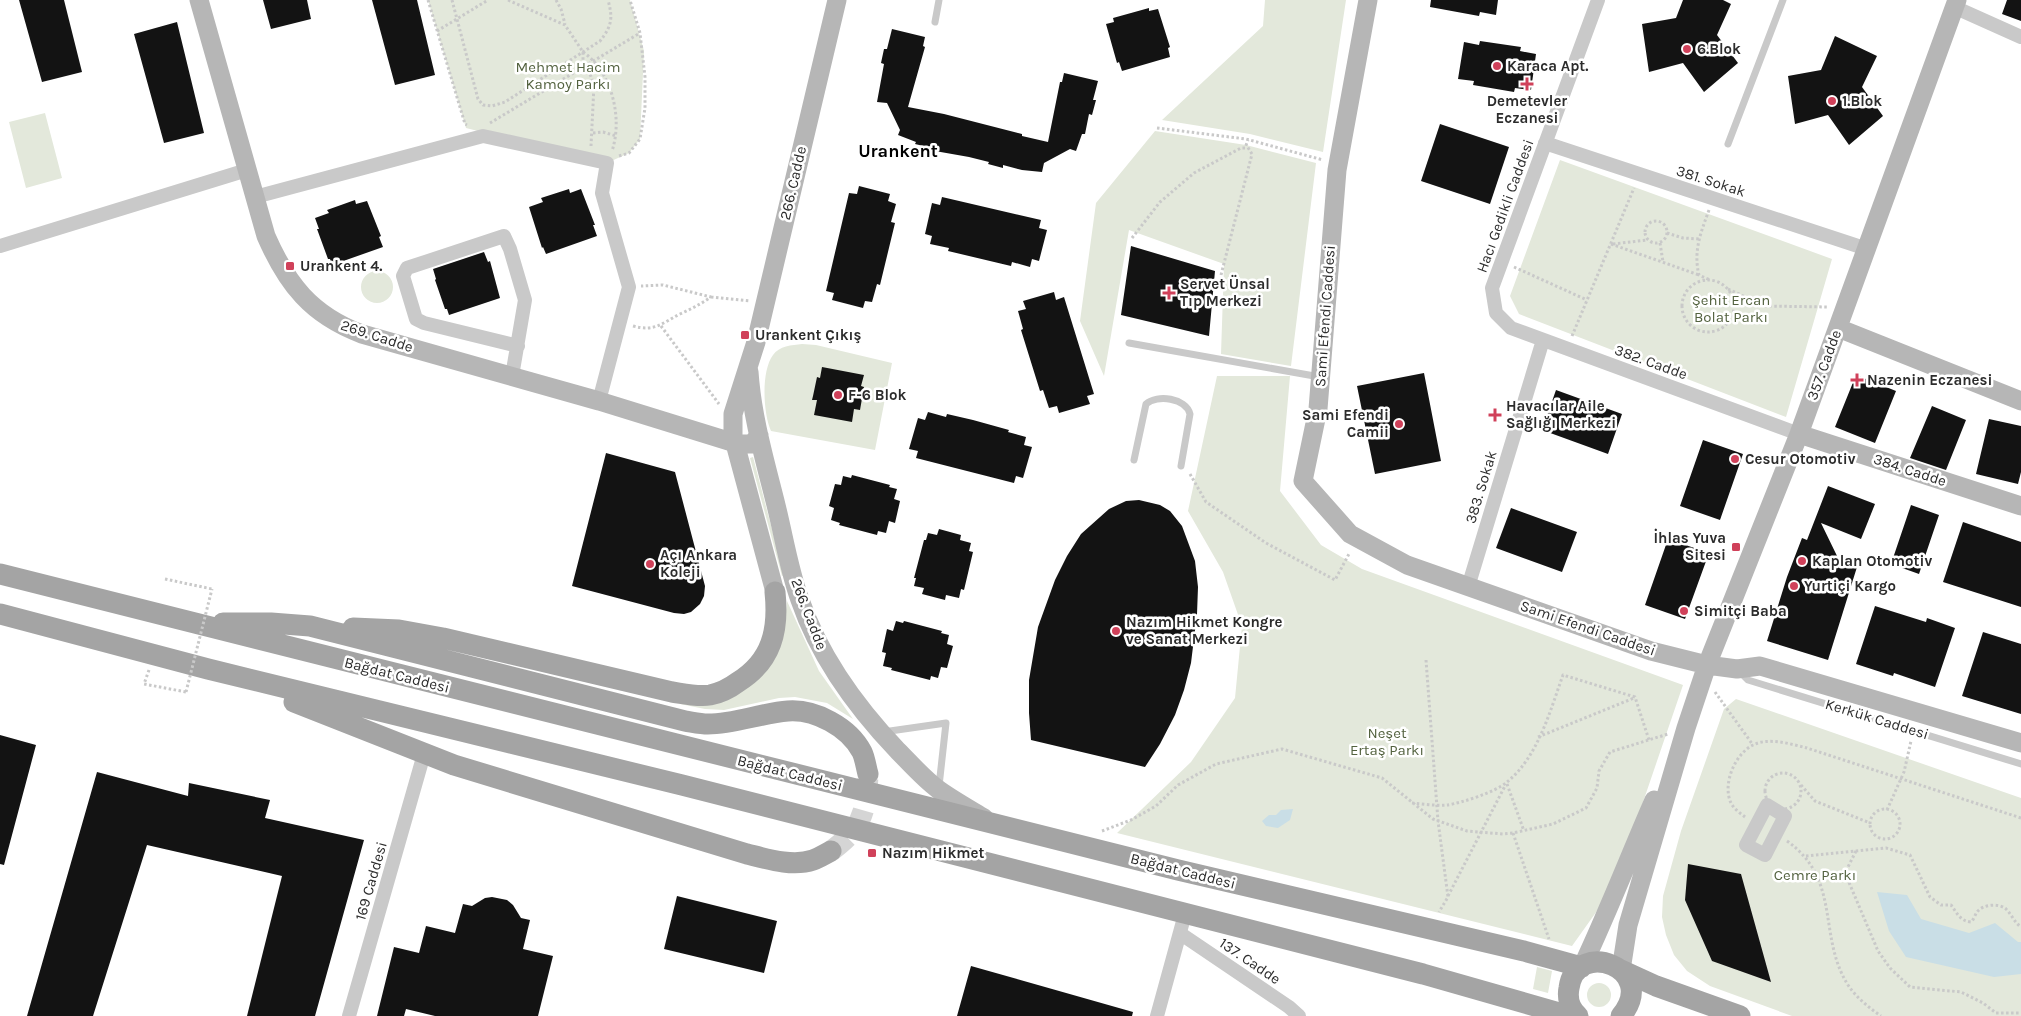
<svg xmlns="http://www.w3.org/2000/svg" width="2021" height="1016" font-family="Karla,sans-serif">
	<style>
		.green { fill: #e3e8db }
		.water { fill: #c9dee6 }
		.building { fill: #131313 }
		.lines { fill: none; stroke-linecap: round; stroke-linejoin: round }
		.primary-tunnel { stroke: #d5d5d5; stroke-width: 21; stroke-dasharray: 21 11; stroke-linecap: butt }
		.path { stroke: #c9c9c9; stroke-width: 3; stroke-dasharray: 2.5 2.5; stroke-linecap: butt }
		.lane { stroke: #c9c9c9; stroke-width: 7 }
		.street { stroke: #c9c9c9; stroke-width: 14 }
		.secondary { stroke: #b6b6b6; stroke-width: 19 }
		.primary { stroke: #a4a4a4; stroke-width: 21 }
		.path-bridge { stroke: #c9c9c9; stroke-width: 3; stroke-dasharray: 2.5 2.5; stroke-linecap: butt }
		.poi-dot { fill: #d0415a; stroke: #fff; stroke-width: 2 }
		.labels { text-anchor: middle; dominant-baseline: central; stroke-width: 5; stroke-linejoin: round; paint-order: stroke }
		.poi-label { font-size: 15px; font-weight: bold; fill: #2c2c2c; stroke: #fff; text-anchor: start }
		.park-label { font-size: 15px; fill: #53623f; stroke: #fff }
		.street-label { font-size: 15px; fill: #2c2c2c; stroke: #fff }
		.quarter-label { font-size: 18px; font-weight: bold; fill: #000; stroke: #fff }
	</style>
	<rect width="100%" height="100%" fill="#fff"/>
	<!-- green -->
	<path class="green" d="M428,0H630L644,51L640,139L629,153L607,163L466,128Z
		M1265,0H1346L1323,152L1250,134L1162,120L1263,26Z
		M45,113L62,178L26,188L9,122Z
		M1155,131L1246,145L1316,163L1291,366L1221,354L1224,264L1129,230L1104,376L1080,321L1096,203Z
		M1560,160L1832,259L1786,417L1519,314L1510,296Z
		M361 287a16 16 0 1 1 32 0a16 16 0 1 1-32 0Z
		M802,344L816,345L892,363L875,450L771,431C763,413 761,371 773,355C779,346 792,345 802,344Z
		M1217,376H1290L1280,491L1321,545L1362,569L1683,685L1614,887L1572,946L1117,833L1191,762L1235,698L1242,626L1223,572L1188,511Z
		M753,457L784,575L782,576L750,458Z
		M787,601L819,671L853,719L827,703L795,697L779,698L724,710L705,709L680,704L709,702L785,623Z
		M1736,699L2021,798V1016H1792L1710,986L1687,971L1674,955L1666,935L1662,917L1663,896L1681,831L1724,709Z
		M1537,967L1552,971L1548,993L1533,989Z
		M1587 995a12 12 0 1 1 24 0a12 12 0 1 1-24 0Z"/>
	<!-- water -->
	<path class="water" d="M1293,809L1290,820L1278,828L1266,826L1262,821L1269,815H1276L1281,810Z
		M1877,892L1907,895L1921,919L1969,933L1995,923L2018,942H2021V974L1994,977L1906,957L1889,931Z"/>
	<!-- building -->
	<path class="building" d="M19,0H64L82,72L42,82Z
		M263,0H307L311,19L271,29Z
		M372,0H417L435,75L395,85Z
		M1431,0H1498L1496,15L1480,12L1479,16L1430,7Z
		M1683,0H1723L1731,4L1717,35L1738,63L1704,92L1683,63L1649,72L1642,24L1676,18Z
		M2007,0H2021V21L2002,14Z
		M1149,8V11L1158,9L1170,47L1168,48L1170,57L1122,71L1119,62L1117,63L1106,24L1114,22L1113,18Z
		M177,22L204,133L164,143L134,34Z
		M892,29L925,37L923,46L925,47L908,107L944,114L1022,134V136L1048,142L1060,82H1062L1064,73L1098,81L1093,100H1096L1092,115L1089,114L1085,134H1082L1076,151L1070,149L1044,163L1042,172L1022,170L1003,165V168L988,164L989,162L969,157L935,151L936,149L915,144L916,142L898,135L900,130L887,103L877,102L884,64L881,63L884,49H887Z
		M1835,36L1877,56L1862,87L1883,116L1849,145L1828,115L1795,124L1788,76L1821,70Z
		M1480,41L1521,47L1520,51L1536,54L1531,90L1515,88L1514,92L1473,85L1474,81L1458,79L1464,42L1479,45Z
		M1440,124L1509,147L1490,204L1421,181Z
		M859,186L890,194L888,201L896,204L891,222L895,223L880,285L877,284L872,302L865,301L863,308L832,300L834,293L826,291L849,193L857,194Z
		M569,189L570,193L581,189L595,225H593L597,236L546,254L543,247L542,248L529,207L543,202L541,198Z
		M942,197L1041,220L1039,228L1047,230L1039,261L1032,259L1030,267L1012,262L1011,266L948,251L949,248L930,244L932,236L925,234L932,203L940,205Z
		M355,200L356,204L367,201L381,236L379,237L383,247L332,265L330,259H328L317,229H319L315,218L329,213L327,210Z
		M1131,246L1215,271L1209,336L1121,315Z
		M484,252L488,262L490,261L500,298L449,315L447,309H445L435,280L436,279L433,269Z
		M1054,292L1056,300L1064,297L1094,394L1087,396L1090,404L1059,413L1057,406L1049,408L1043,390L1040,391L1021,330L1023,329L1018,311L1026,309L1023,301Z
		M822,367L864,375L861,386L864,387L860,410L854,409L852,422L814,415L817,400H812L813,396L817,377L820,378Z
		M1424,373L1441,461L1375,474L1357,386Z
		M1856,375L1896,391L1875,443L1835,427Z
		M1556,390L1622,414L1608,454L1542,430Z
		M1932,406L1966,420L1946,470L1910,458Z
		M928,412L946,417L947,414L973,420L1009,430L1008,432L1026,437L1024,445L1032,447L1023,478L1016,476L1014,483L916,458L918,451L909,449L918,418L925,420Z
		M1989,419L2021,426V472L2018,484L1976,474Z
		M1703,440L1743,454L1720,520L1680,506Z
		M606,453L675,472L705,586L704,596L700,604L691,612L684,614L674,613L572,586Z
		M852,475L890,485L889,487L897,489L894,499L900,501L895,523L889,521L886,533L878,531L877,535L839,525L840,523L831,520L834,508L829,506L835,484L841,485L843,476L851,478Z
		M1828,486L1875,504L1861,539L1821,523L1838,558L1857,567L1828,660L1767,641L1787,577L1802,538L1807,540Z
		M1139,500L1160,505L1170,511L1182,526L1195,561L1198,587L1197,614L1191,663L1184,690L1175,715L1160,744L1145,767L1031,740L1029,713V680L1038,627L1055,580L1067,556L1081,534L1109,509L1126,501Z
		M1911,505L1939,515L1919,574L1891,564Z
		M1511,508L1577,532L1562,572L1496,548Z
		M1963,522L2021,542V607L1943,582Z
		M939,529L961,535L960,540L971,543L969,551L973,552L964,590L961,589L959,598L946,595L945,600L922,594L924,588L914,586L916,578H914L924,540H926L928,533L937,535Z
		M1668,539L1709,553L1685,619L1645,605Z
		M1875,606L1926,622L1927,618L1955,628L1935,687L1894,673L1893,676L1856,664Z
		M896,621L903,623L904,621L942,631L941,633L949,635L947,644L953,646L947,668L941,667L938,678L931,676L930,680L891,670L892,668L883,666L886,653L882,652L887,629L893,631Z
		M1983,632L2021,644V714L1962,696Z
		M0,735L36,745L4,865L0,864Z
		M97,772L188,796L189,783L270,800L265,818L364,840L315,1016H247L282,876L147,845L93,1016H27Z
		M1688,864L1741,874L1771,982L1712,961L1685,900Z
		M677,896L777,921L764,973L664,949Z
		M492,897L507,900L513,905L521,918L530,920L523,949L553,956L538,1016H435L406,1009L404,1016H377L394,947L419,953L426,926L455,933L463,904L472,906L485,898Z
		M971,966L1133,1012L1132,1016H957Z"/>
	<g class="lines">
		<!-- primary-tunnel -->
		<path class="primary-tunnel" d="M831,851C862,828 866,813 868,775"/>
		<!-- path -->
		<path class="path" d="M428,0L465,124L467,125
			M452,0L478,99L483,105L492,106L505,102L600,41C612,26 613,18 608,0
			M508,0L565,25L583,52V67L590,74L594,85L591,146
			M556,0L561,9L565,24
			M437,31L488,0
			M583,52C612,72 623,118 612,151
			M490,123L640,33L630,0
			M1157,128L1246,139L1323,160
			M593,133L603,132L616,136
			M619,156L629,153L640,139L645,108V77L640,33
			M1709,210C1701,232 1693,251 1699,275L1710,280
			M1645 232a11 11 0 1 1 22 0a11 11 0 1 1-22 0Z
			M1667,233L1683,238L1699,239
			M1132,238L1160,202L1194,173L1241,148H1245L1248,140
			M1660,243L1663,262
			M1611,244L1699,275
			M1613,244L1647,240
			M1514,267L1587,300
			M1221,275L1252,154L1247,146
			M1682 306a26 26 0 1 1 52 0a26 26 0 1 1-52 0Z
			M1728,289L1765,306L1828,307
			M711,297L750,301
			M633,326C655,332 662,323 680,314C691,309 701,304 711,297L663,285L641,286
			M661,326L719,404
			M1572,336L1634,188
			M1190,474L1206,502L1266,543L1335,580L1350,552
			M165,579L212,589
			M1426,660L1438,821L1448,897L1439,912
			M149,670L144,684L186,692
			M1715,692L1753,745
			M1538,737L1634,698
			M1765 791a18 18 0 1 1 36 0a18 18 0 1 1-36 0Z
			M1507,784L1524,831
			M1801,785L1815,801L1870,823
			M1412,803C1423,804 1436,806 1447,805C1461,803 1496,792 1507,782C1538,757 1550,711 1563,675L1635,697L1649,740
			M1870 824a15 15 0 1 1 30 0a15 15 0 1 1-30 0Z
			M1887,810L1904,772L1911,741
			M1745,817C1740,813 1734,809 1731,803C1722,784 1735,754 1753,745C1768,737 1791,744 1807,748L2021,818
			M1102,831L1131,820L1156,806L1178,785L1216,764L1282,749L1382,778L1433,819L1467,831L1503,834L1513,833L1553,824L1586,808L1597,788L1599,771L1610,752L1668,734
			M1513,833L1549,939
			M1787,841C1842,880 1817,936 1848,985C1856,997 1869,1008 1881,1016
			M1856,851L1845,873L1878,951L1890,968L1910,987L1961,992L1983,1003L1996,1013H2021
			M1806,856L1886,848L1910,855L1930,897L1941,905H1951C1957,913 1960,921 1971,922C1974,919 1975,915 1977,912C1983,904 1999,903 2006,909C2012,915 2014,922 2021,927
			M1448,896L1506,784"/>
		<!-- lane -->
		<path class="lane" d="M935,22L939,0
			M1728,144L1783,0
			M1129,343L1320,377
			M1134,460L1146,404C1157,394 1186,398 1190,414L1181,466
			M1740,672L1748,680L2021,764
			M883,732L946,723L939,786"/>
		<!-- street -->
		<path class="street" d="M1598,0L1492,288L1496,313L1511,328L1799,434
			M1954,7L2021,37
			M1545,143L1867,249
			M255,197L483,136L607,163L602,193L629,287L599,401
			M0,246L247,170
			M512,376L525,300L510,249L504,236L407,268L403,276L416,319L424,323L518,346
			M1468,587L1543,340
			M1767,805L1785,816L1765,855L1746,845Z
			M1181,934L1289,1007L1299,1016
			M349,1016L424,754
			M1157,1016L1185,914"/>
		<!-- secondary -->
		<path class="secondary" d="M199,0L266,236C287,284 311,315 362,334L599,401L738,444H752L759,435
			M1368,0L1337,170L1318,409L1303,481L1350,534L1407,565L1651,651L1707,665L1737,669L1760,666L2021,743
			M1838,328L2021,401
			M749,372C752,417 765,461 776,505C784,537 789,570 800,600C820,658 856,707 898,751C911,764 924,779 939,790C953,800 969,809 984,818
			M1799,434L2021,506
			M775,592L733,436V414L756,342L837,0
			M1582,967C1608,912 1630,855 1654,800
			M1621,970L1628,925L1686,728L1707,665L1799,434L1957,0"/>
		<!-- primary -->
		<path class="primary" d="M0,574L1178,870L1524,951L1582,967
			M0,614L208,669L682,785L1423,974L1570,1016
			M223,623H271L310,626L685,721C692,722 700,724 708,724C735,724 761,713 788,711C815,709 849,727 862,752C865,758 866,767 868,774
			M353,628L399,630L443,638L672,692C685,694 698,697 710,695C720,693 730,688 738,682C772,661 779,630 775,592
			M294,702L454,765L747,854C767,859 793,867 813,860C819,858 825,854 831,851
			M1621,970L1656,986L1740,1016
			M1578,1016C1570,1009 1567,998 1569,988C1576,937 1660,969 1621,1016"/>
		<!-- path-bridge -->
		<path class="path-bridge" d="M186,692L212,589"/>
	</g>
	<!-- markers -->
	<g class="poi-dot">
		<circle cx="1687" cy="49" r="5"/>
		<circle cx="1497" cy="66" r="5"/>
		<path d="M1524.5 76.5h5v5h5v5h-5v5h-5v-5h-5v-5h5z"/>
		<circle cx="1832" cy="101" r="5"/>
		<rect x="285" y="261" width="10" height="10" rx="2.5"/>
		<path d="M1166.5 285.5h5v5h5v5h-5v5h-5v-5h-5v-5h5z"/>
		<rect x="740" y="330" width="10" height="10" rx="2.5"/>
		<path d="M1854.5 372.5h5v5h5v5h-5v5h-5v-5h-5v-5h5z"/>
		<circle cx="838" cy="395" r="5"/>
		<path d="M1492.5 407.5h5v5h5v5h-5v5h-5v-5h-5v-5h5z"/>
		<circle cx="1399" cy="424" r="5"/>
		<circle cx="1735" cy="459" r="5"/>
		<rect x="1731" y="542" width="10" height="10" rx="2.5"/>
		<circle cx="1802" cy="561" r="5"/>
		<circle cx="650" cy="564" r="5"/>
		<circle cx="1794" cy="586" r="5"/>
		<circle cx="1684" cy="611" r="5"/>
		<circle cx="1116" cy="631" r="5"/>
		<rect x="867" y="848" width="10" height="10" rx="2.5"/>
	</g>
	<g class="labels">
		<!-- poi labels -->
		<g class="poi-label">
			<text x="1697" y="49">6.Blok</text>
			<text x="1507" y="66">Karaca Apt.</text>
			<text x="1527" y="101" text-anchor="middle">Demetevler<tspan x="1527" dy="17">Eczanesi</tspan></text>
			<text x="1842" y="101">1.Blok</text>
			<text x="300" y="266">Urankent 4.</text>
			<text x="1180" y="284">Servet Ünsal<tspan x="1180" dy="17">Tıp Merkezi</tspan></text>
			<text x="755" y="335">Urankent Çıkış</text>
			<text x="1867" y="380">Nazenin Eczanesi</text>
			<text x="848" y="395">F-6 Blok</text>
			<text x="1506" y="406">Havacılar Aile<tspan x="1506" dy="17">Sağlığı Merkezi</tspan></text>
			<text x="1389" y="415" text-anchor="end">Sami Efendi<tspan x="1389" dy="17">Camii</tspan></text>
			<text x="1745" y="459">Cesur Otomotiv</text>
			<text x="1726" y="538" text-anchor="end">İhlas Yuva<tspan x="1726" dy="17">Sitesi</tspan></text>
			<text x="660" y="555">Açı Ankara<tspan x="660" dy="17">Koleji</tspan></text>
			<text x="1812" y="561">Kaplan Otomotiv</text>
			<text x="1804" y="586">Yurtiçi Kargo</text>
			<text x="1694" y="611">Simitçi Baba</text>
			<text x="1126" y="622">Nazım Hikmet Kongre<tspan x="1126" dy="17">ve Sanat Merkezi</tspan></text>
			<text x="882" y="853">Nazım Hikmet</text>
		</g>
		<!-- park labels -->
		<g class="park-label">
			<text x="568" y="67">Mehmet Hacim<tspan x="568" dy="17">Kamoy Parkı</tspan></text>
			<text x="1731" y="300">Şehit Ercan<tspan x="1731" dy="17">Bolat Parkı</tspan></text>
			<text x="1387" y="733">Neşet<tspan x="1387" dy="17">Ertaş Parkı</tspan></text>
			<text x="1815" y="875">Cemre Parkı</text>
		</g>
		<!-- street labels -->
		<g class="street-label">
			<text transform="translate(1711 181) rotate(18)">381. Sokak</text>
			<text transform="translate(793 183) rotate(-77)">266. Cadde</text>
			<text transform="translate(1505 206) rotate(-70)">Hacı Gedikli Caddesi</text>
			<text transform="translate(1325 316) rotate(-86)">Sami Efendi Caddesi</text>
			<text transform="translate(377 336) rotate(18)">269. Cadde</text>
			<text transform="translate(1651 362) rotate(20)">382. Cadde</text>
			<text transform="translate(1824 365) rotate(-70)">357. Cadde</text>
			<text transform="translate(1910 470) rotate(18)">384. Cadde</text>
			<text transform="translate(1481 487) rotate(-73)">383. Sokak</text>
			<text transform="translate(809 614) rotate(69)">266. Cadde</text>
			<text transform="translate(1588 628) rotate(19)">Sami Efendi Caddesi</text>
			<text transform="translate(397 675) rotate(14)">Bağdat Caddesi</text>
			<text transform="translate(1877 719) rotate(17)">Kerkük Caddesi</text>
			<text transform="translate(790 773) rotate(14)">Bağdat Caddesi</text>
			<text transform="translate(1183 871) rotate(14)">Bağdat Caddesi</text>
			<text transform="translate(371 881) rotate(-74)">169 Caddesi</text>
			<text transform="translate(1250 961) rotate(34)">137. Cadde</text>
		</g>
		<!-- quarter labels -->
		<g class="quarter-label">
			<text x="898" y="151">Urankent</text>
		</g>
	</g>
</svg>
